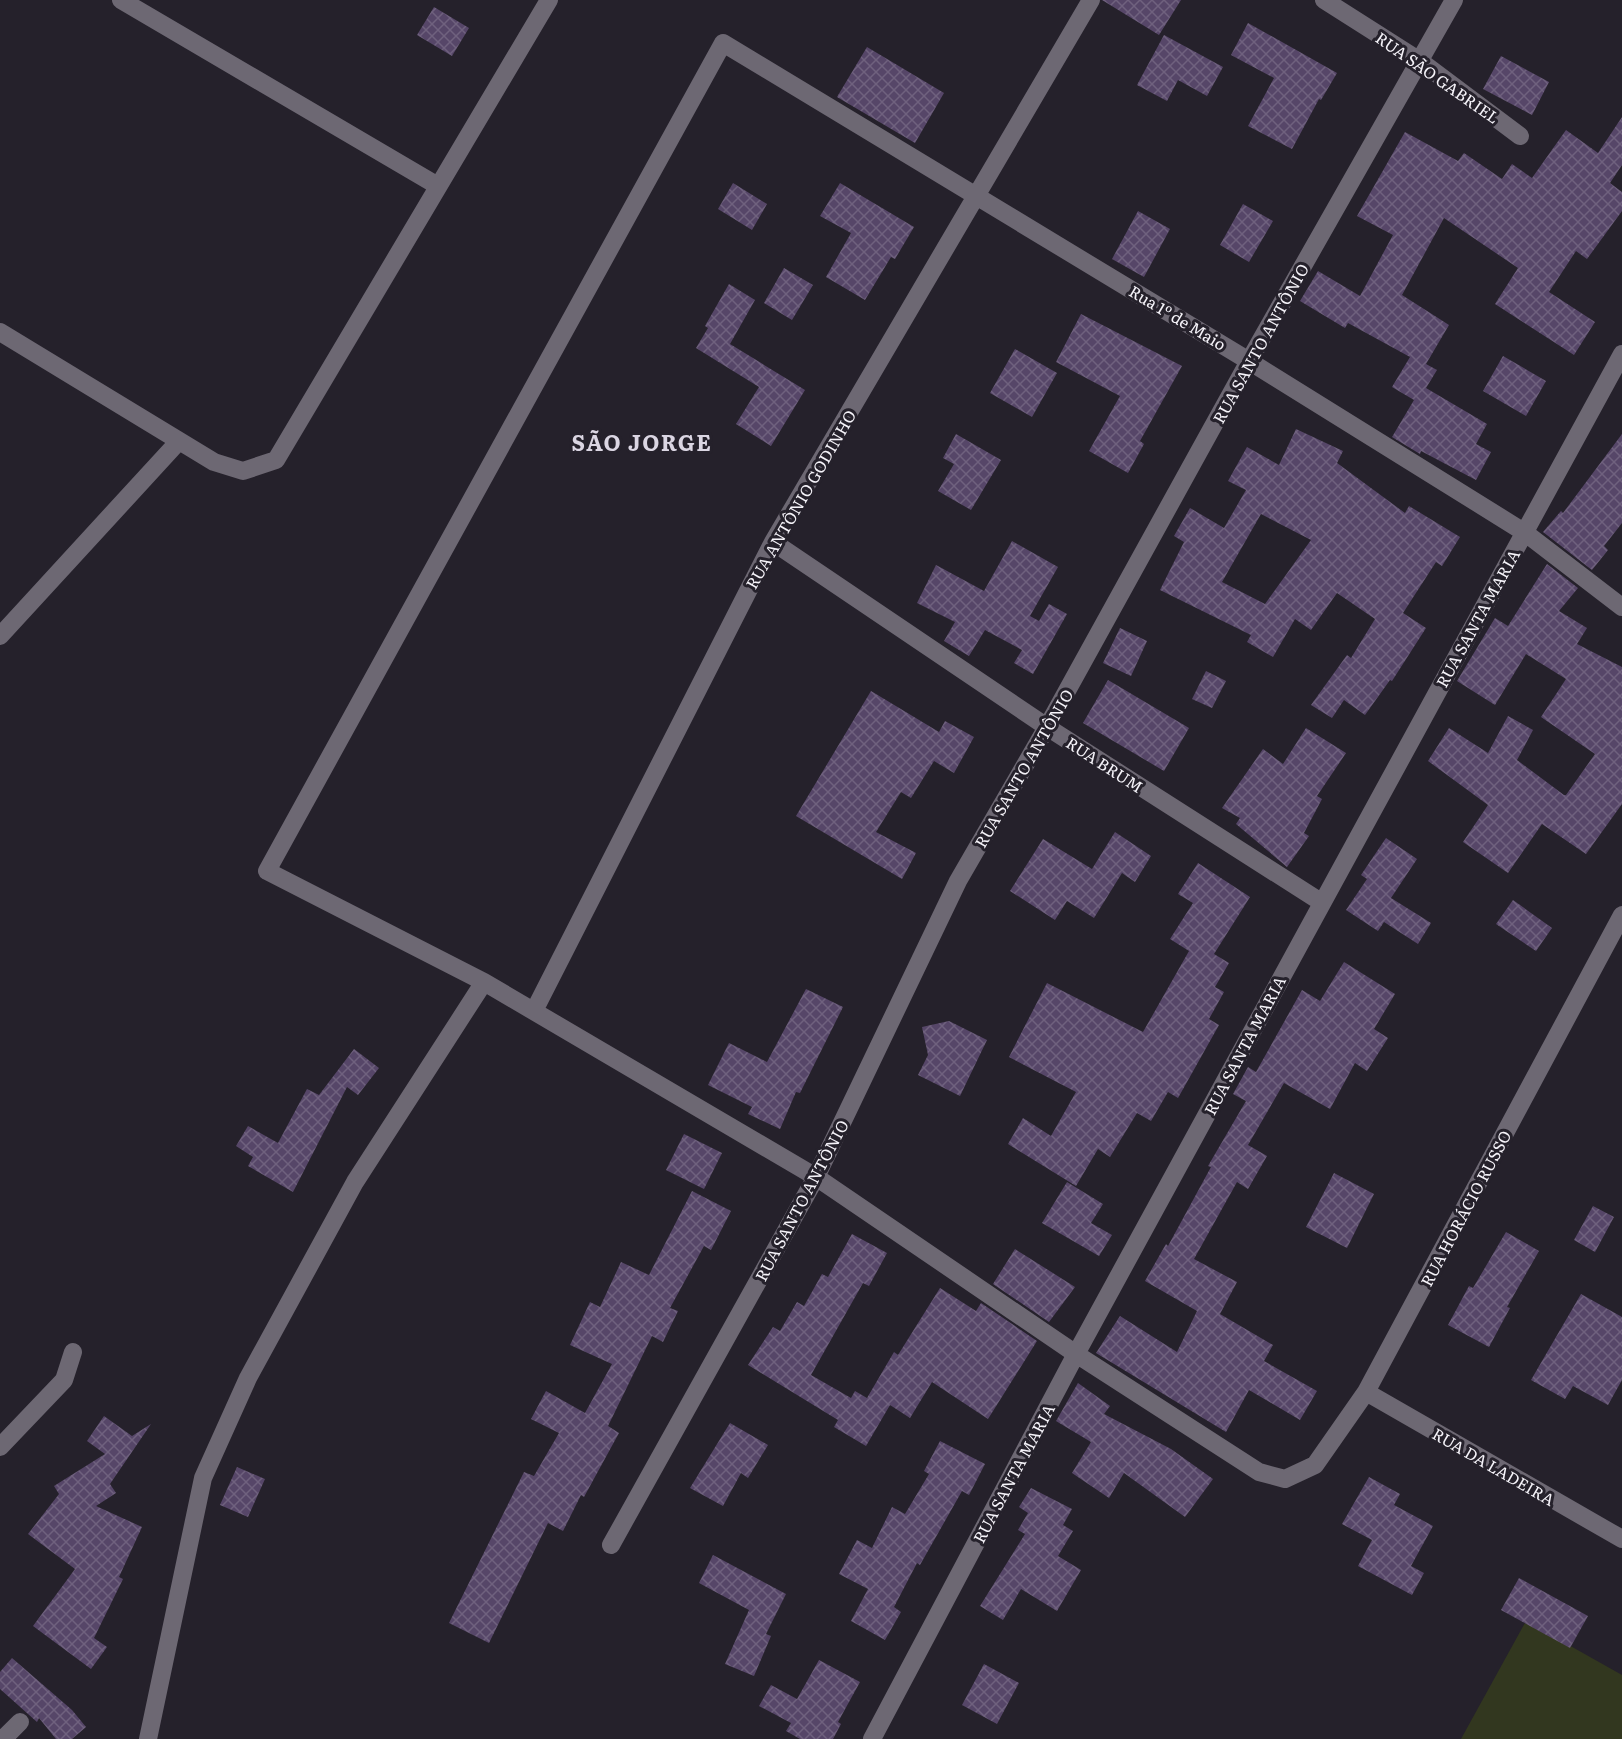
<svg xmlns="http://www.w3.org/2000/svg" width="1622" height="1739" font-family="Literata,serif">
	<style>
		.pitch { fill: #32371f }
		.building { fill: url(#building-cross-hatch); fill-rule: evenodd }
		.lines { fill: none; stroke-linecap: round; stroke-linejoin: round }
		.minor { stroke: #6d6873; stroke-width: 18 }
		.labels { text-anchor: middle; dominant-baseline: central; stroke-width: 6; stroke-linejoin: round; paint-order: stroke }
		.street-label { font-size: 16px; fill: #f5f3f9; stroke: #25212b }
		.district-label { font-size: 22px; font-weight: bold; letter-spacing: 1.5px; fill: #dbd6e3; stroke: #25212b }
	</style>
	<defs>
		<pattern id="building-cross-hatch" width="8" height="8" patternUnits="userSpaceOnUse" patternTransform="scale(1.5)"><rect width="8" height="8" fill="#564668"/><path d="M0 0l8 8M0 8l8-8" fill="none" stroke="#6f617e"/></pattern>
	</defs>
	<rect width="100%" height="100%" fill="#25212b"/>
	<!-- pitch -->
	<path class="pitch" d="M1526,1621L1622,1675V1739H1461Z"/>
	<!-- building -->
	<path class="building" d="M1102,0H1181L1159,35Z
		M434,7L469,28L452,56L417,35Z
		M1248,23L1337,73L1321,100L1319,99L1292,149L1248,126L1274,78L1231,55Z
		M1164,35L1223,67L1207,96L1178,80L1167,101L1137,85Z
		M867,47L944,93L915,143L837,97Z
		M1501,56L1549,82L1532,115L1483,89Z
		M1622,117V165L1610,183L1622,192V211L1587,259L1576,251L1549,292L1595,322L1574,355L1495,304L1518,268L1444,218L1402,295L1449,325L1426,364L1437,370L1426,388L1487,424L1476,444L1491,452L1476,480L1421,451L1420,454L1392,437L1414,400L1392,387L1410,357L1348,323L1345,328L1300,301L1318,271L1360,296L1393,235L1357,216L1405,132L1458,161L1464,153L1502,179L1512,164L1532,178L1566,130L1598,153Z
		M733,183L767,204L752,230L718,209Z
		M840,183L914,227L895,259L891,257L865,300L826,277L851,233L820,216Z
		M1243,204L1273,221L1249,262L1220,245Z
		M1138,211L1170,229L1144,277L1112,259Z
		M784,268L813,285L792,320L764,303Z
		M729,284L755,300L730,344L805,390L771,446L736,424L759,387L696,348L708,328L705,326Z
		M1081,314L1182,366L1140,441L1144,444L1128,473L1089,451L1120,396L1056,362Z
		M1015,349L1057,373L1032,417L990,393Z
		M1503,356L1546,381L1526,416L1483,391Z
		M1296,429L1343,451L1337,463L1405,513L1409,506L1460,537L1442,566L1436,562L1403,613L1426,628L1392,681L1390,680L1365,715L1344,700L1332,718L1311,705L1347,655L1351,658L1375,619L1337,593L1311,630L1295,619L1273,657L1247,642L1251,635L1160,590L1184,542L1174,536L1190,508L1224,528L1246,490L1228,481L1247,447L1279,465ZM1261,514L1311,540L1265,604L1222,582Z
		M956,434L1001,460L971,510L938,491L954,464L943,458Z
		M1622,434V523L1604,546L1608,550L1592,570L1543,532L1561,511L1563,513Z
		M1012,541L1058,567L1030,616L1039,621L1049,604L1067,614L1033,674L1014,663L1022,650L985,630L969,656L944,641L955,622L917,603L936,565L984,591Z
		M1547,564L1578,588L1559,611L1587,628L1577,644L1622,667V804L1586,854L1542,824L1508,873L1463,842L1488,805L1428,761L1449,728L1488,753L1508,716L1533,730L1517,760L1564,795H1566L1595,754L1541,717L1566,679L1526,654L1495,705L1457,681L1495,618L1508,626Z
		M1120,628L1147,641L1131,676L1103,663Z
		M1206,671L1226,681L1212,708L1192,699Z
		M1108,680L1189,728L1164,771L1083,723Z
		M871,691L939,732L945,721L974,737L954,773L934,761L911,798L901,792L876,832L916,853L902,879L796,816Z
		M1306,728L1346,753L1317,796L1322,799L1304,833L1309,836L1287,867L1236,824L1240,818L1222,808L1263,749L1283,764Z
		M1115,832L1151,856L1135,882L1122,873L1094,918L1067,901L1055,920L1010,891L1043,839L1092,869Z
		M1386,838L1417,859L1391,898L1431,923L1418,944L1384,922L1378,931L1346,910L1367,879L1361,875Z
		M1198,863L1250,897L1214,954L1229,963L1215,987L1224,992L1209,1019L1219,1025L1178,1098L1168,1092L1151,1121L1137,1113L1110,1157L1098,1149L1076,1186L1008,1144L1023,1118L1051,1136L1076,1092L1009,1057L1047,983L1143,1032L1189,951L1170,939L1193,903L1178,894Z
		M1513,900L1552,928L1536,951L1496,924Z
		M1344,962L1395,994L1374,1029L1388,1038L1367,1071L1355,1063L1330,1109L1284,1083L1248,1145L1267,1156L1248,1189L1237,1182L1194,1259L1237,1282L1220,1314L1273,1345L1264,1361L1317,1391L1300,1420L1249,1390L1226,1432L1096,1353L1120,1316L1177,1352L1197,1311L1145,1281L1166,1244L1168,1246L1211,1167L1208,1166L1246,1101L1233,1094L1248,1067L1256,1072L1302,990L1320,1001Z
		M806,989L843,1007L800,1093L796,1092L780,1129L748,1114L752,1107L708,1085L729,1043L767,1062Z
		M949,1021L987,1040L960,1096L918,1075L928,1055L922,1027Z
		M354,1049L379,1068L358,1095L347,1087L293,1192L248,1166L253,1157L236,1146L248,1126L278,1143L307,1089L319,1095Z
		M684,1134L722,1153L704,1189L666,1170Z
		M1334,1173L1374,1194L1347,1248L1306,1227Z
		M1067,1182L1103,1204L1091,1223L1112,1235L1099,1256L1042,1223Z
		M692,1191L731,1211L711,1250L704,1246L670,1308L678,1311L663,1342L652,1336L608,1426L619,1433L596,1475L584,1497L581,1495L563,1531L548,1523L489,1643L449,1623L524,1472L534,1476L559,1433L531,1419L546,1391L585,1413L612,1364L570,1345L590,1302L600,1307L621,1262L649,1275Z
		M1593,1206L1614,1217L1595,1252L1574,1240Z
		M1506,1232L1539,1251L1507,1307L1510,1308L1489,1347L1448,1325L1469,1286L1473,1288Z
		M852,1234L887,1253L869,1286L863,1283L811,1375L851,1398L855,1391L867,1398L894,1352L898,1355L940,1288L976,1311L981,1303L1037,1341L988,1419L932,1382L910,1418L890,1405L866,1446L834,1427L838,1420L748,1365L773,1327L780,1331L797,1302L804,1306L822,1274L828,1277Z
		M1015,1249L1075,1287L1049,1322L993,1284Z
		M1581,1294L1622,1317V1380L1608,1405L1573,1386L1565,1399L1531,1380Z
		M1078,1383L1110,1406L1104,1414L1171,1449L1213,1479L1185,1517L1124,1473L1109,1498L1072,1473L1091,1442L1056,1421Z
		M104,1416L132,1436L151,1424L110,1484L116,1493L96,1506L142,1527L119,1577L123,1579L94,1638L107,1647L91,1669L33,1626L75,1569L28,1534L59,1494L54,1486L105,1454L87,1441Z
		M730,1423L768,1445L748,1478L741,1473L723,1506L690,1488Z
		M940,1441L985,1464L969,1495L962,1491L920,1565L917,1563L894,1607L901,1612L885,1640L851,1621L868,1589L839,1574L857,1540L872,1548L892,1507L905,1514L929,1474L924,1471Z
		M237,1467L265,1479L248,1517L220,1505Z
		M1369,1477L1400,1494L1394,1505L1433,1526L1411,1566L1424,1573L1412,1595L1358,1566L1372,1540L1342,1524Z
		M1031,1488L1072,1509L1063,1525L1073,1531L1058,1556L1081,1570L1057,1611L1021,1589L1003,1620L980,1606L1025,1534L1018,1530L1028,1513L1019,1507Z
		M713,1555L786,1594L766,1634L771,1636L754,1676L725,1664L749,1610L699,1583Z
		M1519,1578L1588,1616L1570,1648L1501,1610Z
		M12,1658L72,1710L86,1727L72,1739H56L39,1718L37,1722L0,1689V1672Z
		M819,1660L860,1682L838,1722L841,1724L833,1739H800L786,1731L791,1723L759,1706L771,1685L797,1699Z
		M984,1664L1019,1683L997,1724L962,1705Z"/>
	<g class="lines">
		<!-- minor -->
		<path class="minor" d="M121,0L438,186
			M1324,0L1420,61L1520,136
			M0,332L214,462L243,471L276,460L549,0
			M773,542L1047,727L1321,902
			M1622,607L1524,532L1249,361L723,43L267,871L484,982L816,1177L1076,1354L1259,1472L1285,1479L1315,1465L1366,1392L1622,915
			M0,636L179,441
			M534,1011L773,542L1091,0
			M1366,1392L1622,1539
			M0,1447L64,1380L73,1352
			M611,1545L816,1177L958,881L1047,727L1249,361L1454,0
			M3,1739L20,1722
			M148,1739L203,1478L248,1378L355,1182L484,982
			M872,1739L1076,1354L1622,354"/>
	</g>
	<g class="labels">
		<!-- street labels -->
		<g class="street-label">
			<text transform="translate(1438 77) rotate(35)">RUA SÃO GABRIEL</text>
			<text transform="translate(1178 317) rotate(31)">Rua 1º de Maio</text>
			<text transform="translate(1260 343) rotate(-61)">RUA SANTO ANTÔNIO</text>
			<text transform="translate(800 499) rotate(-60)">RUA ANTÔNIO GODINHO</text>
			<text transform="translate(1477 618) rotate(-61)">RUA SANTA MARIA</text>
			<text transform="translate(1105 764) rotate(33)">RUA BRUM</text>
			<text transform="translate(1023 768) rotate(-60)">RUA SANTO ANTÔNIO</text>
			<text transform="translate(1244 1045) rotate(-62)">RUA SANTA MARIA</text>
			<text transform="translate(801 1200) rotate(-62)">RUA SANTO ANTÔNIO</text>
			<text transform="translate(1465 1208) rotate(-62)">RUA HORÁCIO RUSSO</text>
			<text transform="translate(1494 1466) rotate(30)">RUA DA LADEIRA</text>
			<text transform="translate(1013 1473) rotate(-62)">RUA SANTA MARIA</text>
		</g>
		<!-- district labels -->
		<g class="district-label">
			<text x="642" y="441">SÃO JORGE</text>
		</g>
	</g>
</svg>
